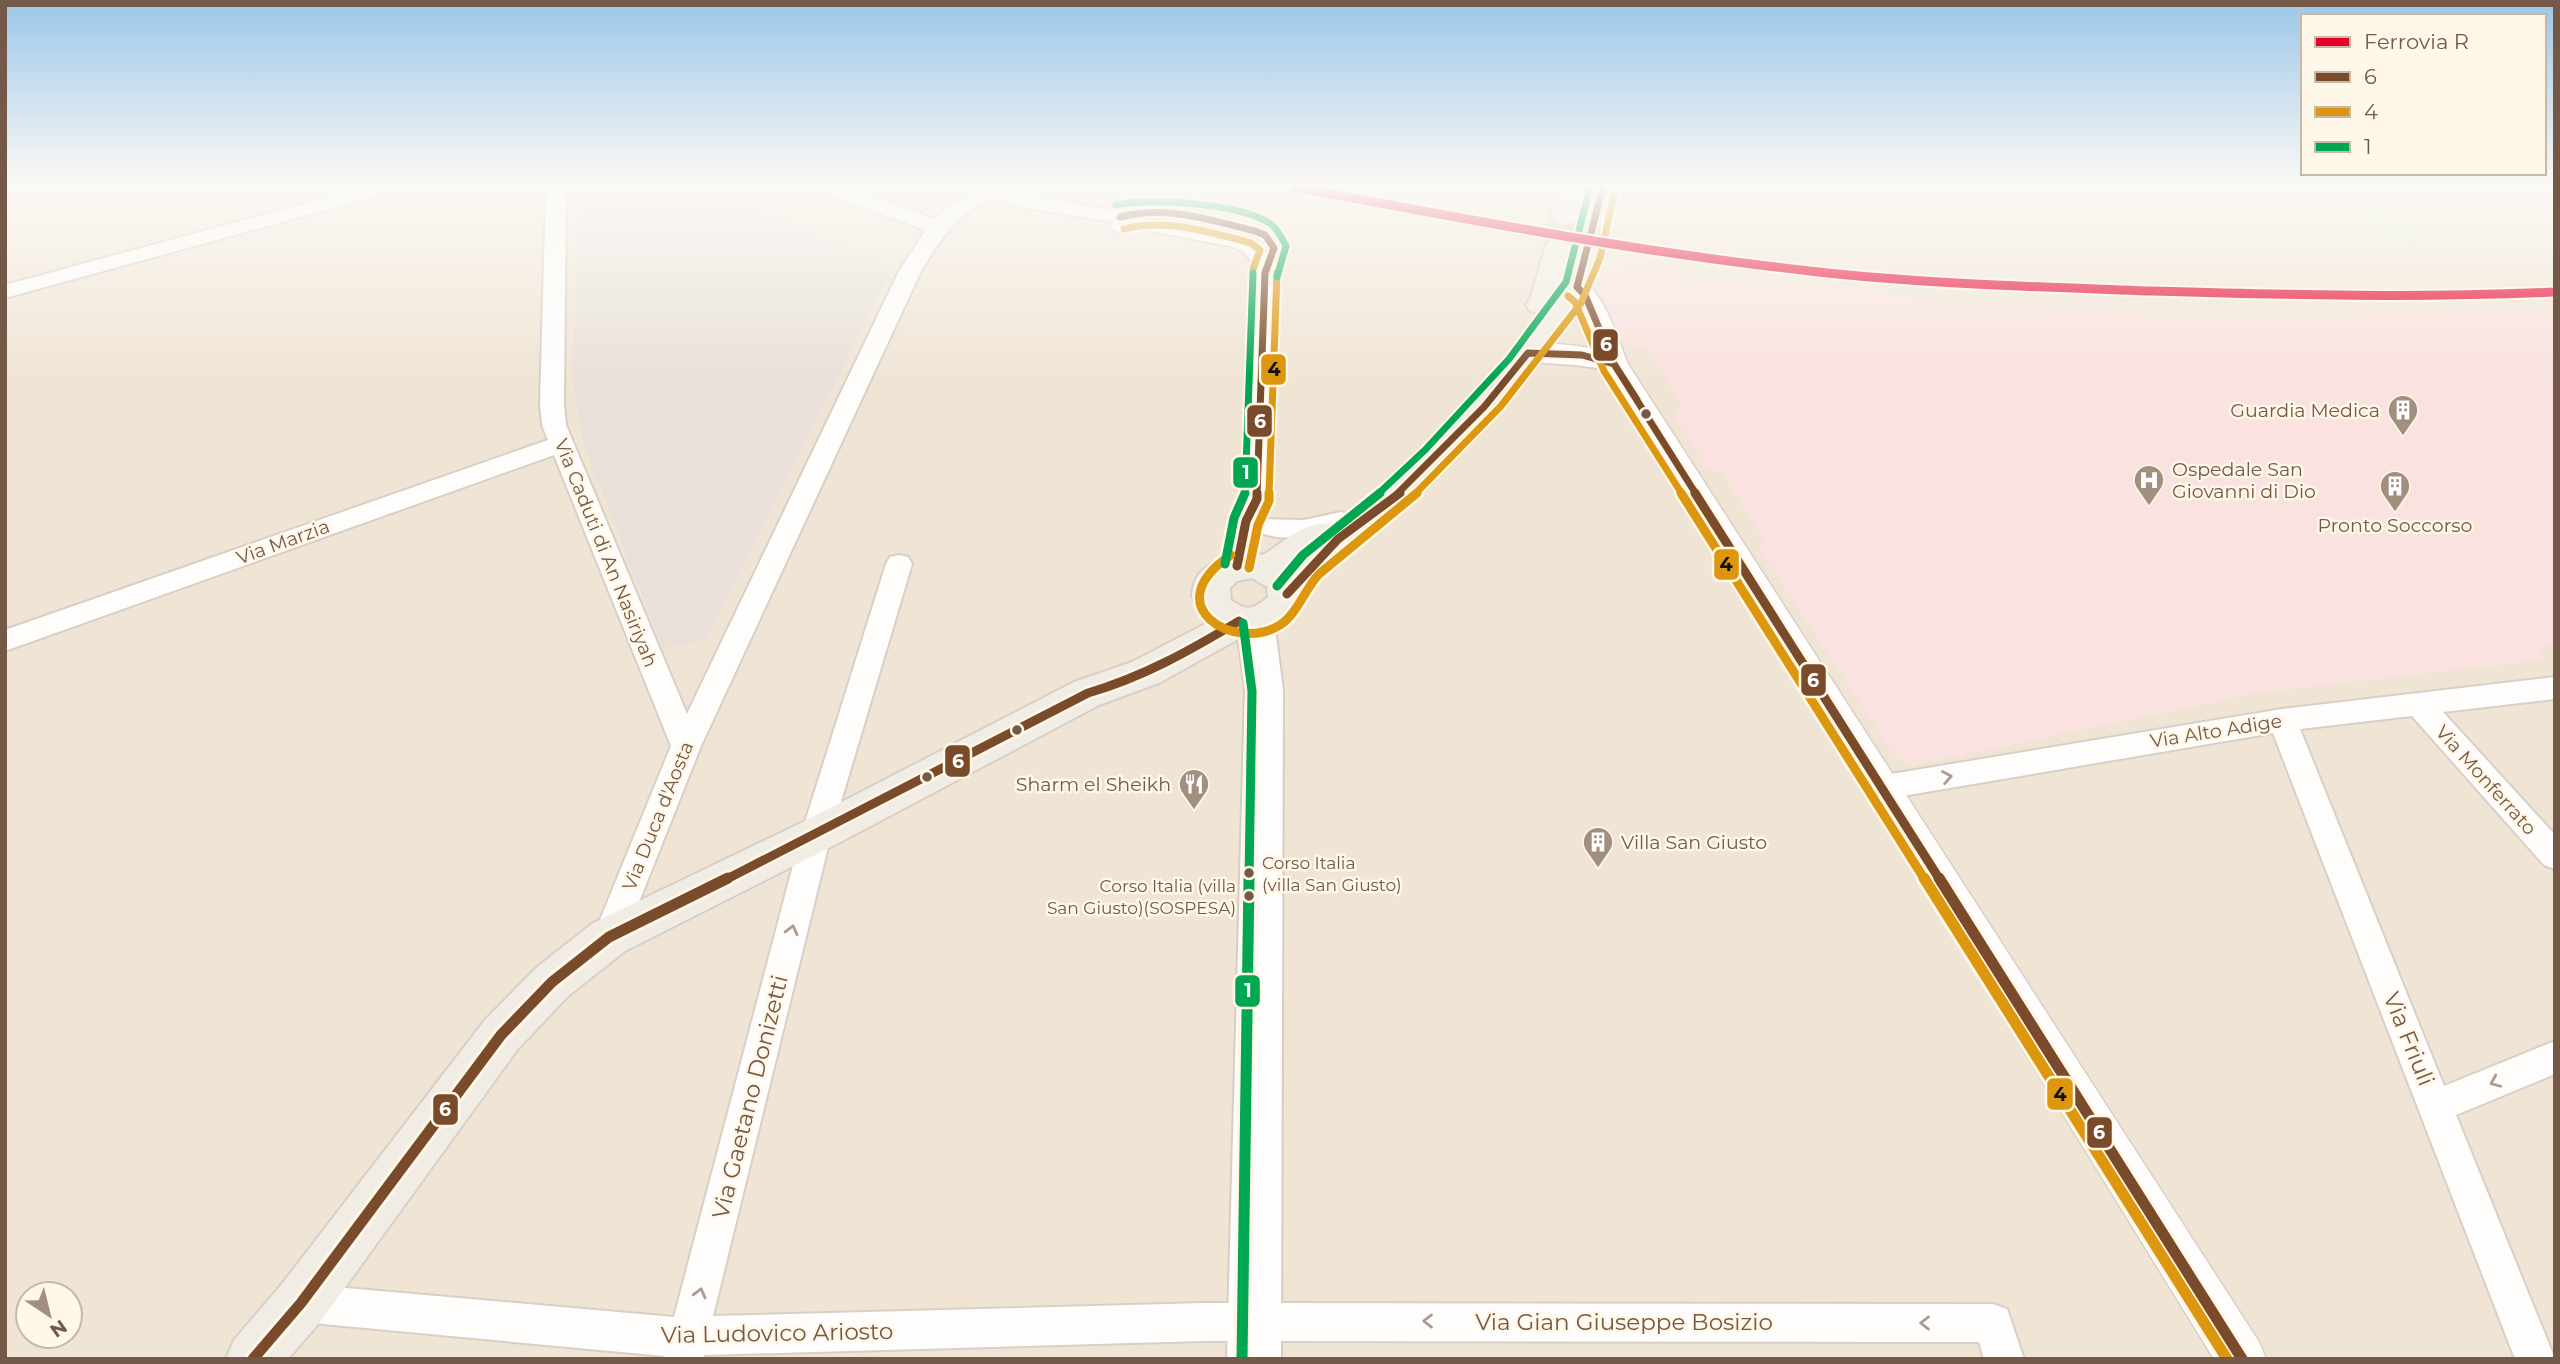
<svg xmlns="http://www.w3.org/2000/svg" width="2560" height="1364" font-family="Montserrat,sans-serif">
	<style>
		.residential { fill: #f0e5d5; fill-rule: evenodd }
		.industrial { fill: #e9e1d9 }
		.medical { fill: #f9e2df }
		.green { fill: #e2eed2 }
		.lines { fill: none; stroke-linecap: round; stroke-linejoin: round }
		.primary-tunnel { stroke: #d6ccc0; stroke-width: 31; stroke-dasharray: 31 15; stroke-linecap: butt }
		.minor-casing { stroke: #d8cfc6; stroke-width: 4 }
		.tertiary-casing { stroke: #d8cfc6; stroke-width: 3 }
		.secondary-casing { stroke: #d7cdc4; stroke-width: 4 }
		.primary-casing { stroke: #d8cfc8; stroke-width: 4 }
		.minor { fill: #fefdfc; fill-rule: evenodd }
		.tertiary { fill: #fefdfc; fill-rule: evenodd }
		.secondary { fill: #fefdfc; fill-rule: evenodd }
		.primary { fill: #f2ede4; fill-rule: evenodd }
		.bus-1-far2-casing { stroke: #fff7e8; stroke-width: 11 }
		.bus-1-far1-casing { stroke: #fff7e8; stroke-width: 14 }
		.bus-1-casing { stroke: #fff7e8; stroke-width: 17 }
		.bus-2-far2-casing { stroke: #fff7e8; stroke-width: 11 }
		.bus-2-far1-casing { stroke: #fff7e8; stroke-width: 14 }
		.bus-2-casing { stroke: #fff7e8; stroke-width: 17 }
		.bus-3-far2-casing { stroke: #fff7e8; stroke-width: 11 }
		.bus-3-far1-casing { stroke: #fff7e8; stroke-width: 14 }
		.bus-3-casing { stroke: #fff7e8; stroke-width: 17 }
		.bus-1-far2 { stroke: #7a4b2a; stroke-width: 7 }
		.bus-1-far1 { stroke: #7a4b2a; stroke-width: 9 }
		.bus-1 { stroke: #7a4b2a; stroke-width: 11 }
		.bus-2-far2 { stroke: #dd970e; stroke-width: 7 }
		.bus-2-far1 { stroke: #dd970e; stroke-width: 9 }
		.bus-2 { stroke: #dd970e; stroke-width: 11 }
		.bus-3-far2 { stroke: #00a651; stroke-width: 7 }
		.bus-3-far1 { stroke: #00a651; stroke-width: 9 }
		.bus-3 { stroke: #00a651; stroke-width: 11 }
		.rail-1-casing { stroke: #fff7e8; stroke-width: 13 }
		.rail-1 { stroke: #e4002b; stroke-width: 9 }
		.oneway { stroke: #ab9b90 }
		.bus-dot { fill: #745948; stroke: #fff7e8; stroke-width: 2.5 }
		.labels { text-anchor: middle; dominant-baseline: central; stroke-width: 5; stroke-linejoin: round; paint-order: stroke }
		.bus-label { font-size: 17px; fill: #745948; stroke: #fff7e8; text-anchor: start }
		.poi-label { font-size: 19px; fill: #745948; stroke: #fff7e8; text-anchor: end }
		.street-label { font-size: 19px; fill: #745948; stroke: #fff7e8 }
		.near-street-label { font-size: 23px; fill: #745948; stroke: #fff7e8 }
		.line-badge { stroke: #fff7e8; stroke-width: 2.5 }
		.badge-label { font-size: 19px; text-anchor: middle; font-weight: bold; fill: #fff }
		.pale-badge-label { font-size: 19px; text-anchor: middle; font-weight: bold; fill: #111 }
	</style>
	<rect width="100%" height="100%" fill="#f7f2e8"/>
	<!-- residential -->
	<path class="residential" d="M5,187H2555V1359H5ZM28,1294H70V1336H28Z"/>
	<!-- industrial -->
	<path class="industrial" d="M621,187H703L892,268L706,640L663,649L582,441L572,375L581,193Z"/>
	<!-- medical -->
	<path class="medical" d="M1600,269L2058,310L2206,317L2555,311V645L2542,646L2541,660L2258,693L1914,765L1897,758L1891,750L1759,548L1763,539L1723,474L1708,468L1674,417L1682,403L1645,349L1623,342L1605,308Z"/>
	<!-- green -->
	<path class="green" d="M2371,206L2431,237L2412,246L2352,214Z"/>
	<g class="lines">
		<!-- primary-tunnel -->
		<path class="primary-tunnel" d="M1559,248L1565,216
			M1588,251L1594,221"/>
		<!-- minor casing -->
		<g class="minor-casing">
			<path id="minor" d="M366,187H398L395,191L5,298V285Z
				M546,187H566L564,405L566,425L687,714L899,271L926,230L835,197L832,193L835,189H849L935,219L953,203L972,193L964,187C1015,187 1064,206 1115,210C1126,211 1134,203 1146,206L1149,210L1139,217L1242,237L1257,243L1276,263L1269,499L1260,519L1304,520L1341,512L1350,515L1354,521L1350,527C1320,536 1287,543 1257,532L1246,573L1237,575L1228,573L1224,566L1233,521L1245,499L1254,264L1243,251L1230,246L1135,228L1120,232L1113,230L1110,226L1113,222L1021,207L992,199C954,216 942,237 921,271L701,746L625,937L620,947L609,951L598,947L593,937L671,746L554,455L5,651V630L548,440L542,425L540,405Z
				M899,555L908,557L912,564L831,835L713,1316L1204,1303L1993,1304L2007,1309L2024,1359H1984L1979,1342L1204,1341L704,1355L703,1359H663L664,1356L301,1322L287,1317L282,1303L287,1289L301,1284L674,1317L801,835L886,564L890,557Z
				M2555,677V699L2443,712L2555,835V869L2544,865L2412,716L2300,729L2444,1086L2555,1041V1074L2456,1115L2555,1359H2515L2273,733L1879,800L1868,797L1864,788L1868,779L1879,776L2282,709Z"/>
		</g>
		<!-- tertiary casing -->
		<g class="tertiary-casing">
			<path id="tertiary" d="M1577,279C1603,286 1618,340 1628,364L2259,1342L2266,1359H2214L1604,370C1574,362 1546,366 1518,359L1514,353L1518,347C1540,341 1572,344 1594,349L1573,298L1564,287L1568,281Z"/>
		</g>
		<!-- secondary casing -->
		<g class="secondary-casing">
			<path id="secondary" d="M1255,607L1268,611L1274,621L1283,690L1281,1359H1227L1245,690L1236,621L1242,611Z"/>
		</g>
		<!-- primary casing -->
		<g class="primary-casing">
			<path id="primary" d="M1556,187H1584L1579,216L1575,222L1565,224L1555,222L1551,216Z
				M1589,187H1617L1608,221L1604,227L1594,229L1584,227L1580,221Z
				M1559,239L1569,242L1573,248L1568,269L1578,245L1588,242L1598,245L1602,251L1592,287L1515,391L1412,500L1324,573L1304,598L1298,612L1280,628L1244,636L1159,683L1099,705L831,847L625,951L568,996L517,1050L320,1322L288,1359H226L234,1340L282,1284L485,1020L536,968L593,923L801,823L1074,682L1132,662L1209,622L1192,596C1193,588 1194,580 1199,574C1212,558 1244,550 1263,555C1284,542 1308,518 1333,525L1388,484L1493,377L1541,314L1530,311L1526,305L1531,297L1545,248L1549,242ZM1252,578L1267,587L1268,597C1253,610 1246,611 1231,600L1230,588L1237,581Z"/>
		</g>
		<!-- minor -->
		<use href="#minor" class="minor"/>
		<!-- tertiary -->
		<use href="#tertiary" class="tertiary"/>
		<!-- secondary -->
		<use href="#secondary" class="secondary"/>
		<!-- primary -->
		<use href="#primary" class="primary"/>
		<!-- bus-1-far2 casing -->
		<g class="bus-1-far2-casing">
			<path id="bus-1-far2" d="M1603,187L1577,287L1585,295L1614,364L1637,400
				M1120,217C1166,205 1210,220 1255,231L1265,235L1274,248L1265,273
				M1257,494L1265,273
				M1397,494L1484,407L1528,353L1582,355L1614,364L1696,494"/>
		</g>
		<!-- bus-1-far1 casing -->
		<g class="bus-1-far1-casing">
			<path id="bus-1-far1" d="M1695,493L1940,880
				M1237,566L1246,521L1257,499V493
				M1287,594L1338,539L1400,493
				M725,880L1088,693C1143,677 1191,650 1239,621"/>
		</g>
		<!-- bus-1 casing -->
		<g class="bus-1-casing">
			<path id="bus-1" d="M1939,878L2242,1359
				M253,1359L301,1303L501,1035L552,982L609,937L728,878"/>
		</g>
		<!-- bus-2-far2 casing -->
		<g class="bus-2-far2-casing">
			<path id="bus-2-far2" d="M1124,229C1167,218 1209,232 1251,243L1260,250L1253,269
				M1568,296L1575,302L1604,371L1682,494
				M1269,494L1277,273
				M1415,494L1501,406L1581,303L1600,258L1615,190"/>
		</g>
		<!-- bus-2-far1 casing -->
		<g class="bus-2-far1-casing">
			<path id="bus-2-far1" d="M1681,493L1925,880
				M1231,555C1155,606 1235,653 1280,625C1297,614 1305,589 1319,574L1417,493
				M1249,568L1258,525L1269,501V493"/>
		</g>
		<!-- bus-2 casing -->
		<g class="bus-2-casing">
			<path id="bus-2" d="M1924,878L2227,1359"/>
		</g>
		<!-- bus-3-far2 casing -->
		<g class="bus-3-far2-casing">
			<path id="bus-3-far2" d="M1116,205C1153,198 1239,203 1271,224C1278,229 1282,238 1286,246L1277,277
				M1245,494L1253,273
				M1378,494L1425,450L1509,359L1566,282L1590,187"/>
		</g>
		<!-- bus-3-far1 casing -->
		<g class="bus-3-far1-casing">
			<path id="bus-3-far1" d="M1225,564L1234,518L1245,493
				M1277,586L1303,555L1380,493
				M1243,623L1252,691L1249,880"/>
		</g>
		<!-- bus-3 casing -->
		<g class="bus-3-casing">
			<path id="bus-3" d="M1242,1359L1249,878"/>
		</g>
		<!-- bus-1-far2 -->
		<use href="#bus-1-far2" class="bus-1-far2"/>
		<!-- bus-1-far1 -->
		<use href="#bus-1-far1" class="bus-1-far1"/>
		<!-- bus-1 -->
		<use href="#bus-1" class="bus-1"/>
		<!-- bus-2-far2 -->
		<use href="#bus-2-far2" class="bus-2-far2"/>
		<!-- bus-2-far1 -->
		<use href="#bus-2-far1" class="bus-2-far1"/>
		<!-- bus-2 -->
		<use href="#bus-2" class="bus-2"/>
		<!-- bus-3-far2 -->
		<use href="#bus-3-far2" class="bus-3-far2"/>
		<!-- bus-3-far1 -->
		<use href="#bus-3-far1" class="bus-3-far1"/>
		<!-- bus-3 -->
		<use href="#bus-3" class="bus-3"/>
		<!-- rail-1 casing -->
		<g class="rail-1-casing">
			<path id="rail-1" d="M1294,187C1465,219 1637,252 1810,271C1924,284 2039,287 2153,291C2287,295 2421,298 2555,292"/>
		</g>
		<!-- rail-1 -->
		<use href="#rail-1" class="rail-1"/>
	</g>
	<!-- one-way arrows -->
	<defs><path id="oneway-chevron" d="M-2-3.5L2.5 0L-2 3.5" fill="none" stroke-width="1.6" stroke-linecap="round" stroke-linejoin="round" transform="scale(1.75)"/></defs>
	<g class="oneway">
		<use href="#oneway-chevron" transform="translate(1947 777) rotate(-10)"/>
		<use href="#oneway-chevron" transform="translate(792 930) rotate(-76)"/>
		<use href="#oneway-chevron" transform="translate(2495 1082) rotate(157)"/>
		<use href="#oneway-chevron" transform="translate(700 1293) rotate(-76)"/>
		<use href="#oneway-chevron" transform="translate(1428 1321) rotate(-180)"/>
		<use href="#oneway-chevron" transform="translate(1925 1323) rotate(-180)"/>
	</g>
	<!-- sky -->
	<linearGradient id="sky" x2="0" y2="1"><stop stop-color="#9cc7e8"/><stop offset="0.49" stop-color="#fbf9f5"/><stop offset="1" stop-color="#fbf9f5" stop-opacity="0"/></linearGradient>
	<rect width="2560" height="378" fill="url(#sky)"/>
	<!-- icons -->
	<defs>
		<g id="building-pin" transform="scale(1.575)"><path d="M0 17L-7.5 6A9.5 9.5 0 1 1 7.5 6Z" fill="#a28f80" stroke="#fff7e8"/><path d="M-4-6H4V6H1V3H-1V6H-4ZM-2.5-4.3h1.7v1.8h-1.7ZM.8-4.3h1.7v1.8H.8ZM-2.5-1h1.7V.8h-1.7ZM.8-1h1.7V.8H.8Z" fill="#fff"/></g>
		<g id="hospital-pin" transform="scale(1.575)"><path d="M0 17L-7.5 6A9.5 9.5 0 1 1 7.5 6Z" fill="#a28f80" stroke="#fff7e8"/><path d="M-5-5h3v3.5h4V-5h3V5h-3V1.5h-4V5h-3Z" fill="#fff"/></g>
		<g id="restaurant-pin" transform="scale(1.575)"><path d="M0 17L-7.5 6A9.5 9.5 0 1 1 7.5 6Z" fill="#a28f80" stroke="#fff7e8"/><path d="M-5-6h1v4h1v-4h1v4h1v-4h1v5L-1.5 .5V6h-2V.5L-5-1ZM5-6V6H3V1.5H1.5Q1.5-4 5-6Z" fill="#fff"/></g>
	</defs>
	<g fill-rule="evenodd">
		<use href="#building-pin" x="2403" y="410"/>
		<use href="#hospital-pin" x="2149" y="480"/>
		<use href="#building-pin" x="2395" y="486"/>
		<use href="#restaurant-pin" x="1194" y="784"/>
		<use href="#building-pin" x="1598" y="842"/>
	</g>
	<!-- markers -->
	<g class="bus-dot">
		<circle cx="1646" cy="414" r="6"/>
		<circle cx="1017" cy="730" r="6"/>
		<circle cx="927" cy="777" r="6"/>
		<circle cx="1249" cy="873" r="6"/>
		<circle cx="1249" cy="896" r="6"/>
	</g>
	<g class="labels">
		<!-- bus labels -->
		<g class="bus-label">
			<text x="1262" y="863">Corso Italia<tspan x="1262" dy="22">(villa San Giusto)</tspan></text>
			<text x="1236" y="886" text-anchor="end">Corso Italia (villa<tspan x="1236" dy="22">San Giusto)(SOSPESA)</tspan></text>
		</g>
		<!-- poi labels -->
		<g class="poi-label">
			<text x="2380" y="410">Guardia Medica</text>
			<text x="2172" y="469" text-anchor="start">Ospedale San<tspan x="2172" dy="22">Giovanni di Dio</tspan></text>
			<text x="2395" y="525" text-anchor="middle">Pronto Soccorso</text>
			<text x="1171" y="784">Sharm el Sheikh</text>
			<text x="1621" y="842" text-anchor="start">Villa San Giusto</text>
		</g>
		<!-- street labels -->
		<g class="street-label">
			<text transform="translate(283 542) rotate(-20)">Via Marzia</text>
			<text transform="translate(606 553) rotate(68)">Via Caduti di An Nasiriyah</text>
			<text transform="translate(2216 731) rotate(-9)">Via Alto Adige</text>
			<text transform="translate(2486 780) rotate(48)">Via Monferrato</text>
			<text transform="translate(658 816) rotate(-68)">Via Duca d'Aosta</text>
		</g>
		<!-- near-street labels -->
		<g class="near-street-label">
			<text transform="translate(2409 1039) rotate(68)">Via Friuli</text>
			<text transform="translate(750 1097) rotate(-76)">Via Gaetano Donizetti</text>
			<text x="1624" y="1322">Via Gian Giuseppe Bosizio</text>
			<text transform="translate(777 1333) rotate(-1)">Via Ludovico Ariosto</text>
		</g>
	</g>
	<g class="line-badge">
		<rect x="1592" y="328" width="27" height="34" rx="7" fill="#7a4b2a"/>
		<rect x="1260" y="353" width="27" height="33" rx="7" fill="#dd970e"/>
		<rect x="1246" y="404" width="27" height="34" rx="7" fill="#7a4b2a"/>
		<rect x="1232" y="456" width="27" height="33" rx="7" fill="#00a651"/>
		<rect x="1713" y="548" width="27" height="33" rx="7" fill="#dd970e"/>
		<rect x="1800" y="663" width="27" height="34" rx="7" fill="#7a4b2a"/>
		<rect x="944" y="744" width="27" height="34" rx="7" fill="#7a4b2a"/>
		<rect x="1234" y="974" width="27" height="34" rx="7" fill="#00a651"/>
		<rect x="2046" y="1077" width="28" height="34" rx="7" fill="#dd970e"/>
		<rect x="432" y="1093" width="27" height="33" rx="7" fill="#7a4b2a"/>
		<rect x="2086" y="1116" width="27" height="33" rx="7" fill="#7a4b2a"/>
	</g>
	<g class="badge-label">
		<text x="1606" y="351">6</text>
		<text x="1260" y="428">6</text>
		<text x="1246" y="479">1</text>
		<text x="1813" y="687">6</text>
		<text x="958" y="768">6</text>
		<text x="1248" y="997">1</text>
		<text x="445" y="1116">6</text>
		<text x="2099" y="1139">6</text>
	</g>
	<g class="pale-badge-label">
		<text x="1274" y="376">4</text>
		<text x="1726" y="571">4</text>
		<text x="2060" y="1101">4</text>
	</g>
	<!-- border -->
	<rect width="2560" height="1364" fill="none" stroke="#745948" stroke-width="14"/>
	<!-- legend -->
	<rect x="2301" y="14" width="245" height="161" fill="#fff7e8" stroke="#c7b8a8" stroke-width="2"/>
	<rect x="2315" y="37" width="35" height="10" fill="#e4002b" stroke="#c7b8a8" stroke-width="2"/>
	<text x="2364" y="49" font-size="21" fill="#745948">Ferrovia R</text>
	<rect x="2315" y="72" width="35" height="10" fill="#7a4b2a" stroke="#c7b8a8" stroke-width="2"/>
	<text x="2364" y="84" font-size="21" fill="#745948">6</text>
	<rect x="2315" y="107" width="35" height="10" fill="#dd970e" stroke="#c7b8a8" stroke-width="2"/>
	<text x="2364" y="119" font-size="21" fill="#745948">4</text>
	<rect x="2315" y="142" width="35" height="10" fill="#00a651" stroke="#c7b8a8" stroke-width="2"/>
	<text x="2364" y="154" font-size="21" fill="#745948">1</text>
	<!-- north arrow -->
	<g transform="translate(49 1315) rotate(145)"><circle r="33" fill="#fff7e8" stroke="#c7b8a8" stroke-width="2"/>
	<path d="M0-5L12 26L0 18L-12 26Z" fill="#a28f80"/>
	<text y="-10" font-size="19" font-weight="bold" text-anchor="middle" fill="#745948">N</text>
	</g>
</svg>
